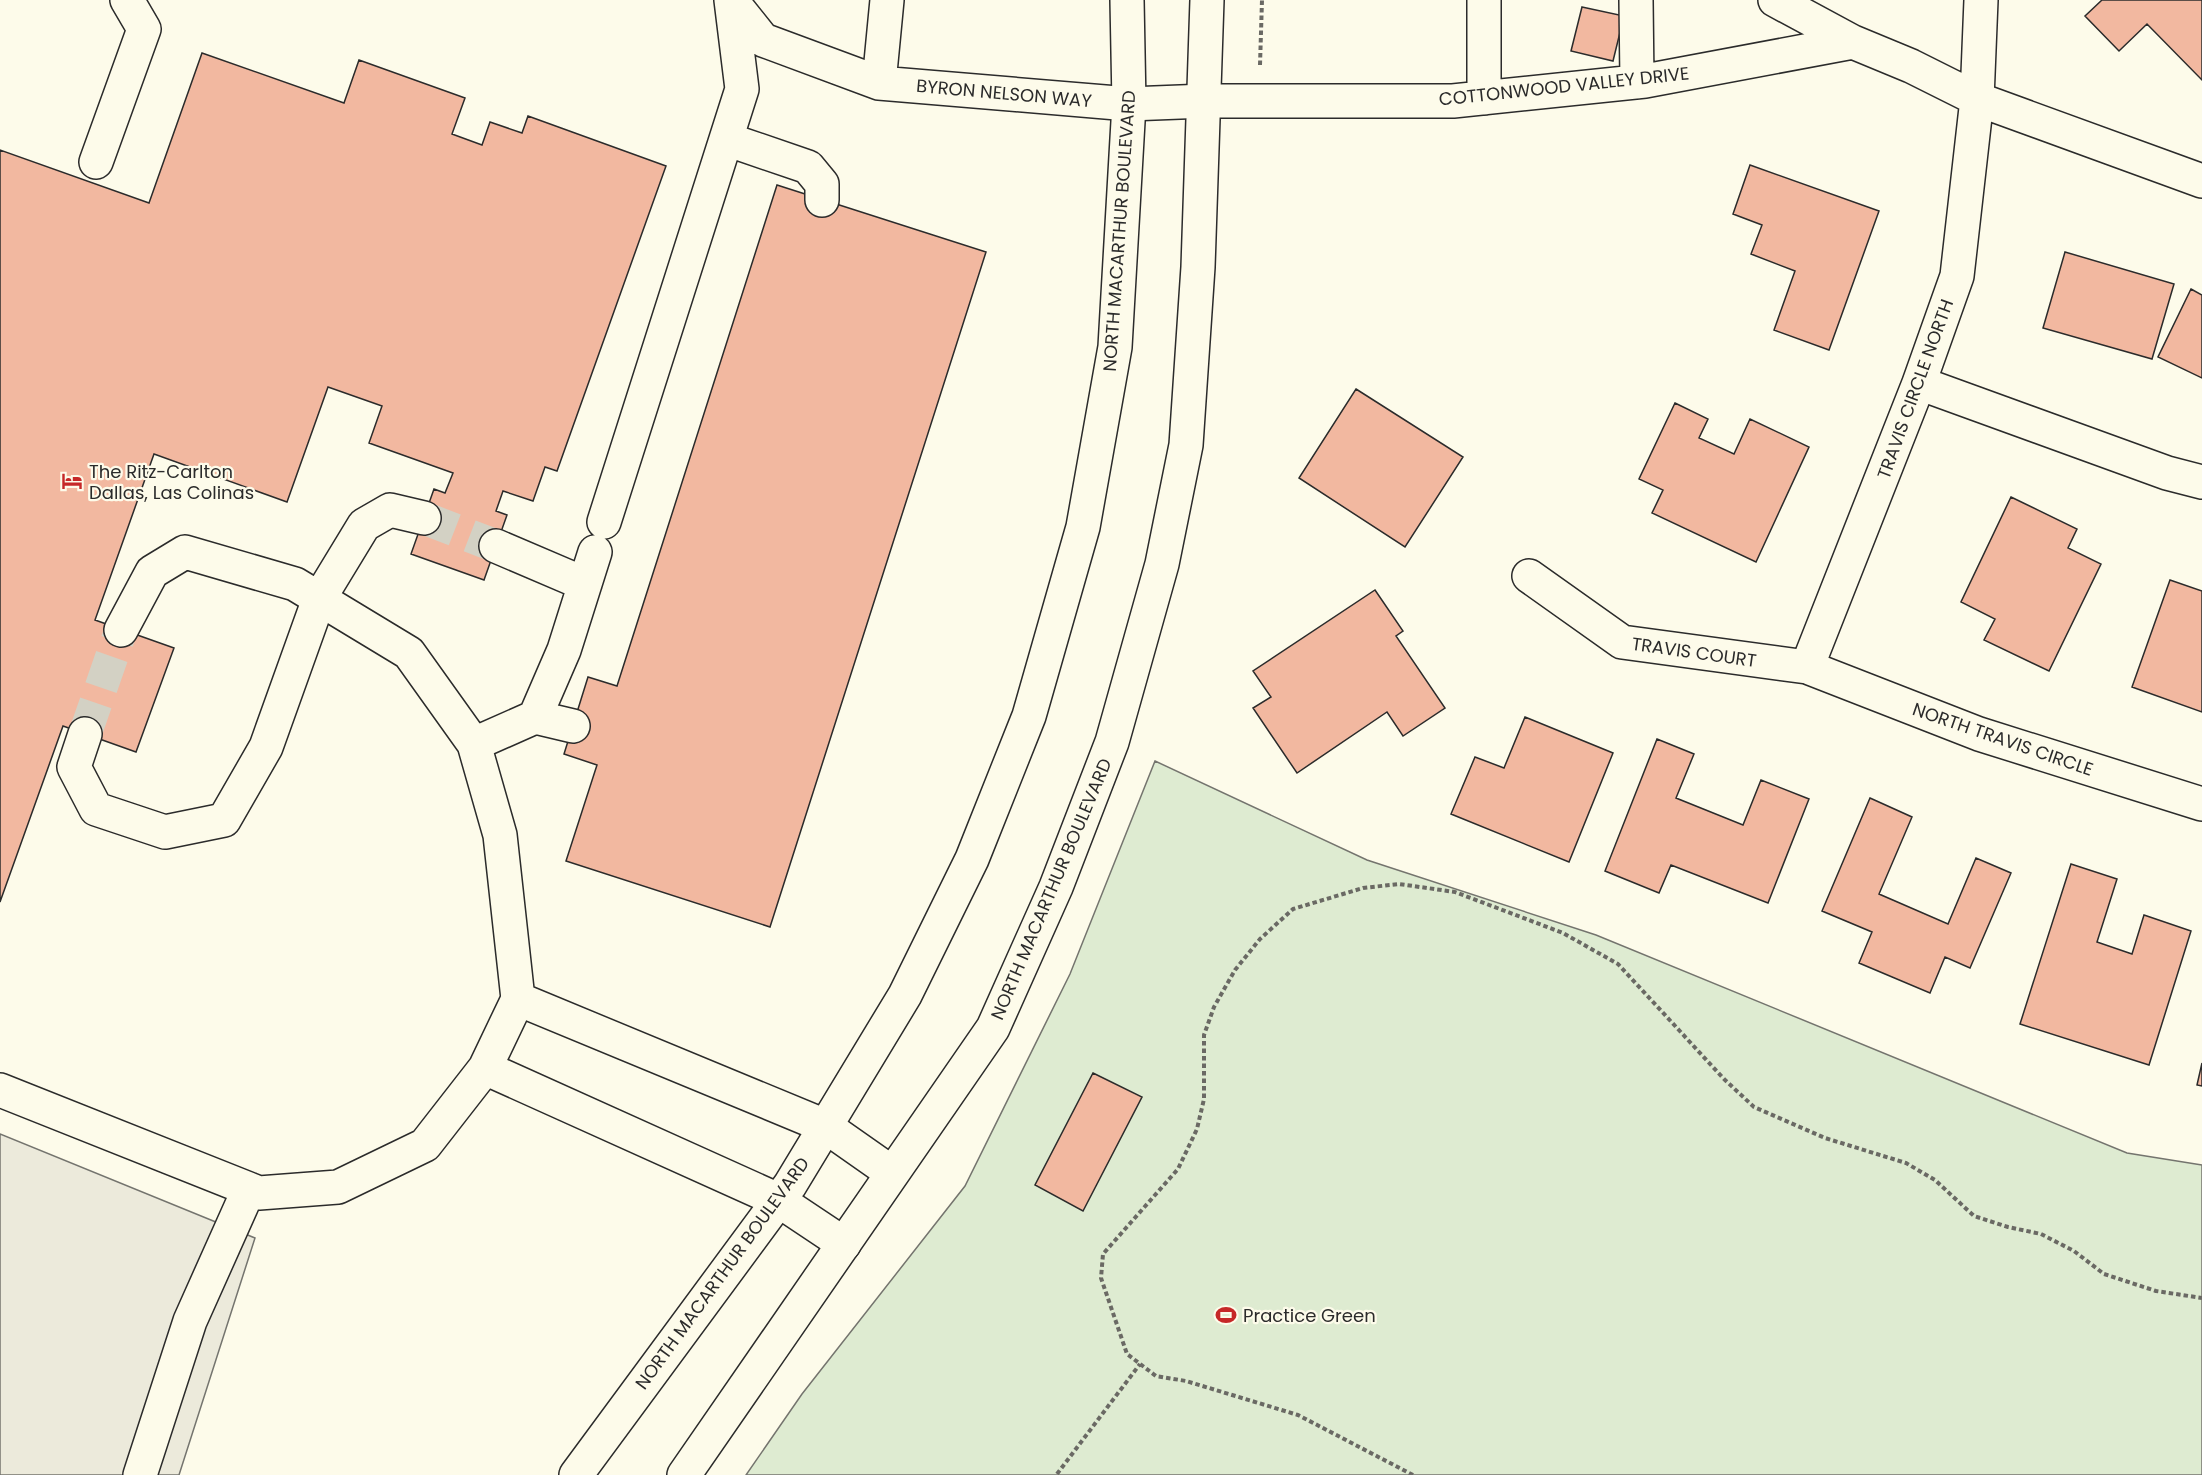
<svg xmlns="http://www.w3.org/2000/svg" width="2202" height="1475" font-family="Poppins,sans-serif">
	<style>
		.green { fill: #deebd1; stroke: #74746e; stroke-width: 1.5 }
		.parking { fill: #eceadb; stroke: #74746e; stroke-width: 1.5 }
		.building { fill: #f2b8a0; stroke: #2b2b2b; stroke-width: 1.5 }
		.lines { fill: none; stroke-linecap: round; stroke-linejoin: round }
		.minor-tunnel { stroke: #d3d1c4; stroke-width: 33; stroke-dasharray: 33 16; stroke-linecap: butt }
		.minor-casing { stroke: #2b2b2b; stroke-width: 36 }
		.major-casing { stroke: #2b2b2b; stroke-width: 36 }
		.path { stroke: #6a6964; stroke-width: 4; stroke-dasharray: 4.5 3; stroke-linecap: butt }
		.minor { stroke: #fdfbea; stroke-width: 33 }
		.major { stroke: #fdfbea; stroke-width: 33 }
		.labels { text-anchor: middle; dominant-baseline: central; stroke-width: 4.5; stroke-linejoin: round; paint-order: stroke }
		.street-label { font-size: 18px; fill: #2b2b2b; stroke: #fdfbea }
		.poi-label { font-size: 18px; fill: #2b2b2b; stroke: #fdfbea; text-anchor: start }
	</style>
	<rect width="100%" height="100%" fill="#fdfbea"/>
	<!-- green -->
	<path class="green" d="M1155,761L1367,860L1596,935L2127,1153L2202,1165V1475H746L802,1394L965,1186L1070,974Z"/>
	<!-- parking -->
	<path class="parking" d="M0,1134L255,1238L179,1475H0Z"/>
	<!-- building -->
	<path class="building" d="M2102,0H2202V80L2147,24L2119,51L2085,16Z
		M1582,7L1624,16L1613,61L1571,51Z
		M202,53L344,103L359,60L465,98L452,134L482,145L490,122L522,133L528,116L666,166L557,471L545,467L533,501L503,491L496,511L507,515L484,580L411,554L434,489L445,493L453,473L369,443L382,406L328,387L287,502L154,454L95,620L174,648L136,752L63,726L0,902V150L149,203Z
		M1750,165L1879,211L1829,350L1774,330L1795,271L1751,254L1762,225L1733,214Z
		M777,185L986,252L770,927L566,861L597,765L564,754L588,677L617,686Z
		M2065,252L2174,284L2152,359L2043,328Z
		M2191,289L2202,295V378L2158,357Z
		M1356,389L1463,457L1405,547L1299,478Z
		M1675,403L1708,419L1699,438L1734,454L1750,419L1809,447L1756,562L1652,513L1663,490L1639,479Z
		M2011,497L2077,529L2068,548L2101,564L2049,671L1984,640L1995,619L1961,602Z
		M2170,580L2202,591V712L2132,687Z
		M1375,590L1403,631L1396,636L1445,708L1403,736L1387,712L1297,773L1253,708L1271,697L1253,671Z
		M1525,717L1613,753L1569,862L1451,814L1475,757L1504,768Z
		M1657,739L1694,754L1676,798L1743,825L1761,780L1809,799L1768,903L1671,865L1659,893L1605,871Z
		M1870,798L1912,817L1879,894L1948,924L1976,858L2011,873L1970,968L1945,957L1930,993L1859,963L1872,932L1822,911Z
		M2071,864L2117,879L2097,942L2132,954L2144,915L2191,931L2149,1065L2020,1024Z
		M2202,1063V1086L2197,1085Z
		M1093,1073L1142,1097L1083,1211L1035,1185Z"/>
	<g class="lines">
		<!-- minor-tunnel -->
		<path class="minor-tunnel" d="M424,518L496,546
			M85,734L121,630"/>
		<!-- minor casing -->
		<g class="minor-casing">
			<path id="minor" d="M731,0L763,40L879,83L1129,104L1206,101H1453L1645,81L1853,42
				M1636,0L1637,82
				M1775,0L1853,42L1911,66L1977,99L2202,181
				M879,83L887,0
				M1484,98V0
				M726,139L808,167L822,184V200
				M96,162L144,29L127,0
				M1919,383L2167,473L2202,482
				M604,522L742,89L731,0
				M496,546L585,584
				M1529,576L1622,642L1807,667L1979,734L2202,804
				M1807,667L1919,383L1957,276L1977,99L1981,0
				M535,717L573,726
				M85,734L74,767L96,809L165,832L224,820L266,747L319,599L364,525L390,510L424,518
				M474,744L535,717L564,650L595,552
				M518,999L825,1126L892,1173
				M485,1068L778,1200L844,1244
				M0,1090L259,1193L338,1187L425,1145L485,1068L518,999L500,835L474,744L409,653L295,584L185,552L152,572L121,630
				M140,1475L190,1321L249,1189"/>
		</g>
		<!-- major casing -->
		<g class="major-casing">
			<path id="major" d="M576,1475L790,1185L905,995L972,859L1029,716L1083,527L1115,347L1129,104L1127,0
				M684,1475L993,1028L1056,887L1112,742L1162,564L1186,445L1198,267L1207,0"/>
		</g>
		<!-- path -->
		<path class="path" d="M1260,65L1262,0
			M1057,1474L1140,1364
			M1413,1475L1298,1415L1186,1381L1156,1376L1127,1354L1101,1278L1103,1254L1178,1169L1197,1129L1204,1099V1035L1214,1007L1235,970L1260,939L1293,909L1363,888L1399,884L1455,892L1563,933L1618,964L1724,1079L1754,1107L1825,1138L1906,1163L1935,1180L1974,1216L2008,1227L2041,1234L2074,1251L2104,1274L2156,1291L2202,1298"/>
		<!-- minor -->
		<use href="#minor" class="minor"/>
		<!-- major -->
		<use href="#major" class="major"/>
	</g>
	<!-- icons -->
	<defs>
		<g id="hotel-bare" transform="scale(1.62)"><path d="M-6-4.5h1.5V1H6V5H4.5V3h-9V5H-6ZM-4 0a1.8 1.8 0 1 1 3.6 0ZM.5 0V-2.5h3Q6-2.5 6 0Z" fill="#c62828" stroke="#fdfbea" stroke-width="2.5" paint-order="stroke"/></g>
		<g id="stadium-bare" transform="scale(1.62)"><path d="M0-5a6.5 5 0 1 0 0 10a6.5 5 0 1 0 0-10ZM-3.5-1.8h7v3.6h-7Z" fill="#c62828" stroke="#fdfbea" stroke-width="2.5" paint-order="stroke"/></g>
	</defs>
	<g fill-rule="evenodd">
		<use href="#hotel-bare" x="72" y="481"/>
		<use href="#stadium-bare" x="1226" y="1315"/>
	</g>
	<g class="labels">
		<!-- street labels -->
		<g class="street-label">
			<text transform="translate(1564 86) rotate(-6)">COTTONWOOD VALLEY DRIVE</text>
			<text transform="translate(1004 93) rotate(5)">BYRON NELSON WAY</text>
			<text transform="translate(1119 231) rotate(-86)">NORTH MACARTHUR BOULEVARD</text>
			<text transform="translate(1915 389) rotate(-70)">TRAVIS CIRCLE NORTH</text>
			<text transform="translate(1694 652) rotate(8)">TRAVIS COURT</text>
			<text transform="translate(2003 739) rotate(19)">NORTH TRAVIS CIRCLE</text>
			<text transform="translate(1051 889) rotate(-67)">NORTH MACARTHUR BOULEVARD</text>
			<text transform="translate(722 1273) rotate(-54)">NORTH MACARTHUR BOULEVARD</text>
		</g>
		<!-- poi labels -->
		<g class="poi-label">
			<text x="89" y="471">The Ritz-Carlton<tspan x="89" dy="21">Dallas, Las Colinas</tspan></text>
			<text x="1243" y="1315">Practice Green</text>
		</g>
	</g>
</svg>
